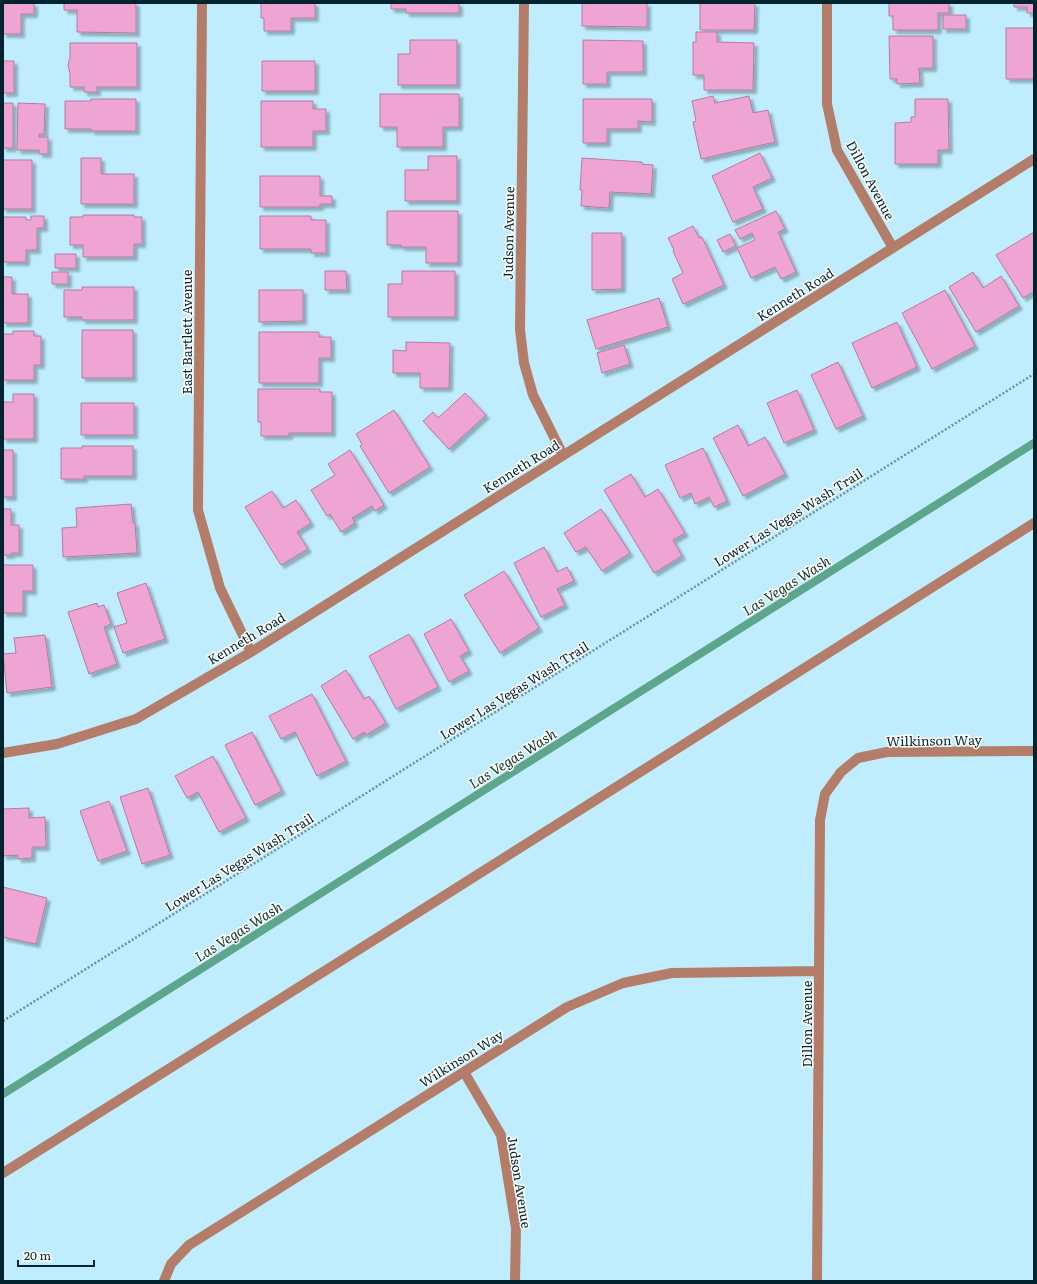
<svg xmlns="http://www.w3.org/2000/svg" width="1037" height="1284" font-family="Literata,serif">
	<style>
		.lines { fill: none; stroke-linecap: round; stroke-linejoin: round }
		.stream { stroke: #5da68b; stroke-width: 8 }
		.building { fill: #efa5d3; stroke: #b67ba0; filter: url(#shadow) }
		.path { stroke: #6992a1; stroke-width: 2.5; stroke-dasharray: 2 2; stroke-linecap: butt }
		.lane { stroke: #b47d69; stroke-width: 10 }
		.street { stroke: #b47d69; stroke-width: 10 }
		.labels { text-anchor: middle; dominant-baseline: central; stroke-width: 3; stroke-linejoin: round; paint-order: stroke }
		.street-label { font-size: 13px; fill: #01242f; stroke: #fff }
		.water-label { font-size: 14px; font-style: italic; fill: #0d3524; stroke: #fff }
	</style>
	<defs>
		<filter id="shadow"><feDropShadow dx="3.5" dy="3.5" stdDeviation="1" flood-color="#0004"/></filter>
	</defs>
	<rect width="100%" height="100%" fill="#bfedfe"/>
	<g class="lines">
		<!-- stream -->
		<path class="stream" d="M3,1094L1034,443"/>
	</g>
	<!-- building -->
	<path class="building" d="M3,3H34V14H21V34H3Z
		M64,3H136V33L77,32V10H64Z
		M261,3H315V18H291V31H264V18H261Z
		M391,3H459V13H406V9H391Z
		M582,3H647V27L582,26Z
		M700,3H755L754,30H700Z
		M889,3H949V13H938V30H893V16H889Z
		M1014,3H1034V13H1027V7H1014Z
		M943,15H966V29H943Z
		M1006,28H1034V79H1006Z
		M696,32H717V42L754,43L753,90H704V75H693V42H696Z
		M889,36H933V68H919L920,83L897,84V79H890Z
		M410,40H457V85H398V54H410Z
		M583,40L643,41V72H607V84H583Z
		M70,43H137V87H97V92H84V87H70V74L68,65L70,57Z
		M3,61H14V93H3Z
		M262,61H315V91H262Z
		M380,94H459V127H443V147H397V127H380Z
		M713,96L715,103L749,96L753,113L768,110L775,142L701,159L693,122L696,121L692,101Z
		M91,99H136V131H91V129H65V101H91Z
		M583,99H652V122L638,121V129H607V143H583Z
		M915,99H948L949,150H938V164H895V123L911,122V117H915Z
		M261,101H313V109H326V131H313V147H261Z
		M3,103H13V148H3Z
		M18,103L45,104L44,134H39V137H48V154H39V150H17Z
		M760,153L772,178L753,187L763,209L733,222L712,176Z
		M428,156H457V201H405V170H428Z
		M81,158H101V174H134V204H81Z
		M582,158L642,162V164L653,165L651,194L610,192L609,208L581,206L582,190H580Z
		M3,160H32V209H3Z
		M260,176H320V196H332V204H320V207H260Z
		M387,211H458V263H426V247H401V245H387Z
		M776,211L785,229L778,232L796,272L781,279L775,267L751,278L737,248L755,240L752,233L740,239L735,230Z
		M83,215H134V217H142V244H134V257H83V245H70V217H83Z
		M31,216H44V228H37V250H26V262H3V217H26V220H31Z
		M260,216H311V220H326V253H311V249H260Z
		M693,226L699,238L702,237L724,285L683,304L672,279L683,273L673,251L674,250L668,238Z
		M1034,232V293L1033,292L1023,298L996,255Z
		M592,233H622V289L592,290Z
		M730,234L736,246L723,252L717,240Z
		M55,254H76V268H55Z
		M325,271H346L347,290H325Z
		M402,271H455V317H388V284H402Z
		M52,272H68V284H52Z
		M973,272L983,288L1001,276L1019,306L976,332L949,287Z
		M3,277H12V294H28V323H3Z
		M82,287H134V320H82V317H64V290H82Z
		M259,290H303V321L259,322Z
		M945,290L975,346L932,369L902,313Z
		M659,298L668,327L596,349L587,320Z
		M897,322L917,367L872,388L852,343Z
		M82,330H133V378H82Z
		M13,331H34V336H41V365H34V380H3V334H13Z
		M259,332H319V337H331V358H319V383H259Z
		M406,342L450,343L449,388H420V373H393V350L406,351Z
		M624,345L630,364L602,373L597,353Z
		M838,362L863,416L836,429L811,375Z
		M258,389H320V392H332V433H289V436H261V422H258Z
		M797,390L814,430L784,443L767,403Z
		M465,393L486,415L449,449L423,421L433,412L438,418Z
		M13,394H34V439H3V402H13Z
		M81,403H134V435H81Z
		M394,410L430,467L389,493L360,446L362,444L356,434Z
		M738,425L748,446L765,437L785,474L743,496L713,438Z
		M82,446H133V476H84V479H61V448H82Z
		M703,448L727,501L714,507L709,497L695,504L691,493L680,498L665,465Z
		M3,450H13V497H3Z
		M350,450L384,505L375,511L372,506L352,518L355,523L341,532L330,514L327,516L311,490L335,475L328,464Z
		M631,474L645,497L658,489L685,533L673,540L682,556L654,573L604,490Z
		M272,491L283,508L296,500L311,523L297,532L308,549L281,565L245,507Z
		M131,504L133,523H135L137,553L63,557L62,528L77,527L76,508Z
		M3,509H11V525H19V553H11V555H3Z
		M601,509L630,553L602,571L586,547L576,552L564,533Z
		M544,547L557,572L567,567L574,581L557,589L565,605L541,617L514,563Z
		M3,565H33V591H23V613H3Z
		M504,571L539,628L500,653L464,595Z
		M146,583L165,639L123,653L114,627L127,623L117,593Z
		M97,603L98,607L104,605L111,624L104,627L117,664L89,674L68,612Z
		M451,619L469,651L460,656L469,671L449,682L424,634Z
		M409,634L438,687L396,709L369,656Z
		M45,635L52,687L7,693L3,654L16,653L14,638Z
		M346,670L364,699L369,696L386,723L366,735L364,732L353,739L321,686Z
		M312,694L346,761L317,776L295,732L281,739L269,716Z
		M252,732L282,791L255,805L225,745Z
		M213,756L246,818L219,832L198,792L187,798L175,776Z
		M148,788L170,855L142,864L120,797Z
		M109,801L127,851L98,861L80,811Z
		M29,808V818L45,817L46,847H32V858L18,859V855L3,856V809Z
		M3,887L47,898L36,944L3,937Z"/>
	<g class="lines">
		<!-- path -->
		<path class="path" d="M3,1021L1034,374"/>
		<!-- lane -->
		<path class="lane" d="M3,1173L428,906L1034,523"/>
		<!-- street -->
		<path class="street" d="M202,3L198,510L220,588L251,652
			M524,3L520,330L524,363L533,395L563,455
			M827,3V104L837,150L893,248
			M3,753L57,744L136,719L251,652L1034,159
			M464,1072L501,1135L516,1228L515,1281
			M164,1281L171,1264L189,1245L567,1007L623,983L672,973L819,971
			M817,1281L820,820L825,794L841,772L858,758L887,752L1034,751"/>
	</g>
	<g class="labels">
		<!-- street labels -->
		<g class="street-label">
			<text transform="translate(871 180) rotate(62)">Dillon Avenue</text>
			<text transform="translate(508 233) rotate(-89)">Judson Avenue</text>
			<text transform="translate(795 294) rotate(-32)">Kenneth Road</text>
			<text transform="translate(186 332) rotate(-90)">East Bartlett Avenue</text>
			<text transform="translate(521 466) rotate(-32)">Kenneth Road</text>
			<text transform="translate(788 517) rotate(-32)">Lower Las Vegas Wash Trail</text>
			<text transform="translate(246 638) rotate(-31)">Kenneth Road</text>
			<text transform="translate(514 690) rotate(-32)">Lower Las Vegas Wash Trail</text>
			<text transform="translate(934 740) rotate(-1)">Wilkinson Way</text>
			<text transform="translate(239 862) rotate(-32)">Lower Las Vegas Wash Trail</text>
			<text transform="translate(806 1024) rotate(-90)">Dillon Avenue</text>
			<text transform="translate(461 1058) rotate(-32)">Wilkinson Way</text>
			<text transform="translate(520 1182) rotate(81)">Judson Avenue</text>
		</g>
		<!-- water labels -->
		<g class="water-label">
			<text transform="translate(786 585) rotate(-32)">Las Vegas Wash</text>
			<text transform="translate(512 758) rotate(-32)">Las Vegas Wash</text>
			<text transform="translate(238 931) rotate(-32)">Las Vegas Wash</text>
		</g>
	</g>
	<!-- border -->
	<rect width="1037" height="1284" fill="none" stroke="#01242f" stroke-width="8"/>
	<!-- scale -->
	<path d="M18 1260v6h76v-6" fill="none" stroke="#01242f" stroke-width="2"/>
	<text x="24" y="1260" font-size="12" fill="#01242f" stroke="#ffffff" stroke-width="3" paint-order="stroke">20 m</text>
</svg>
